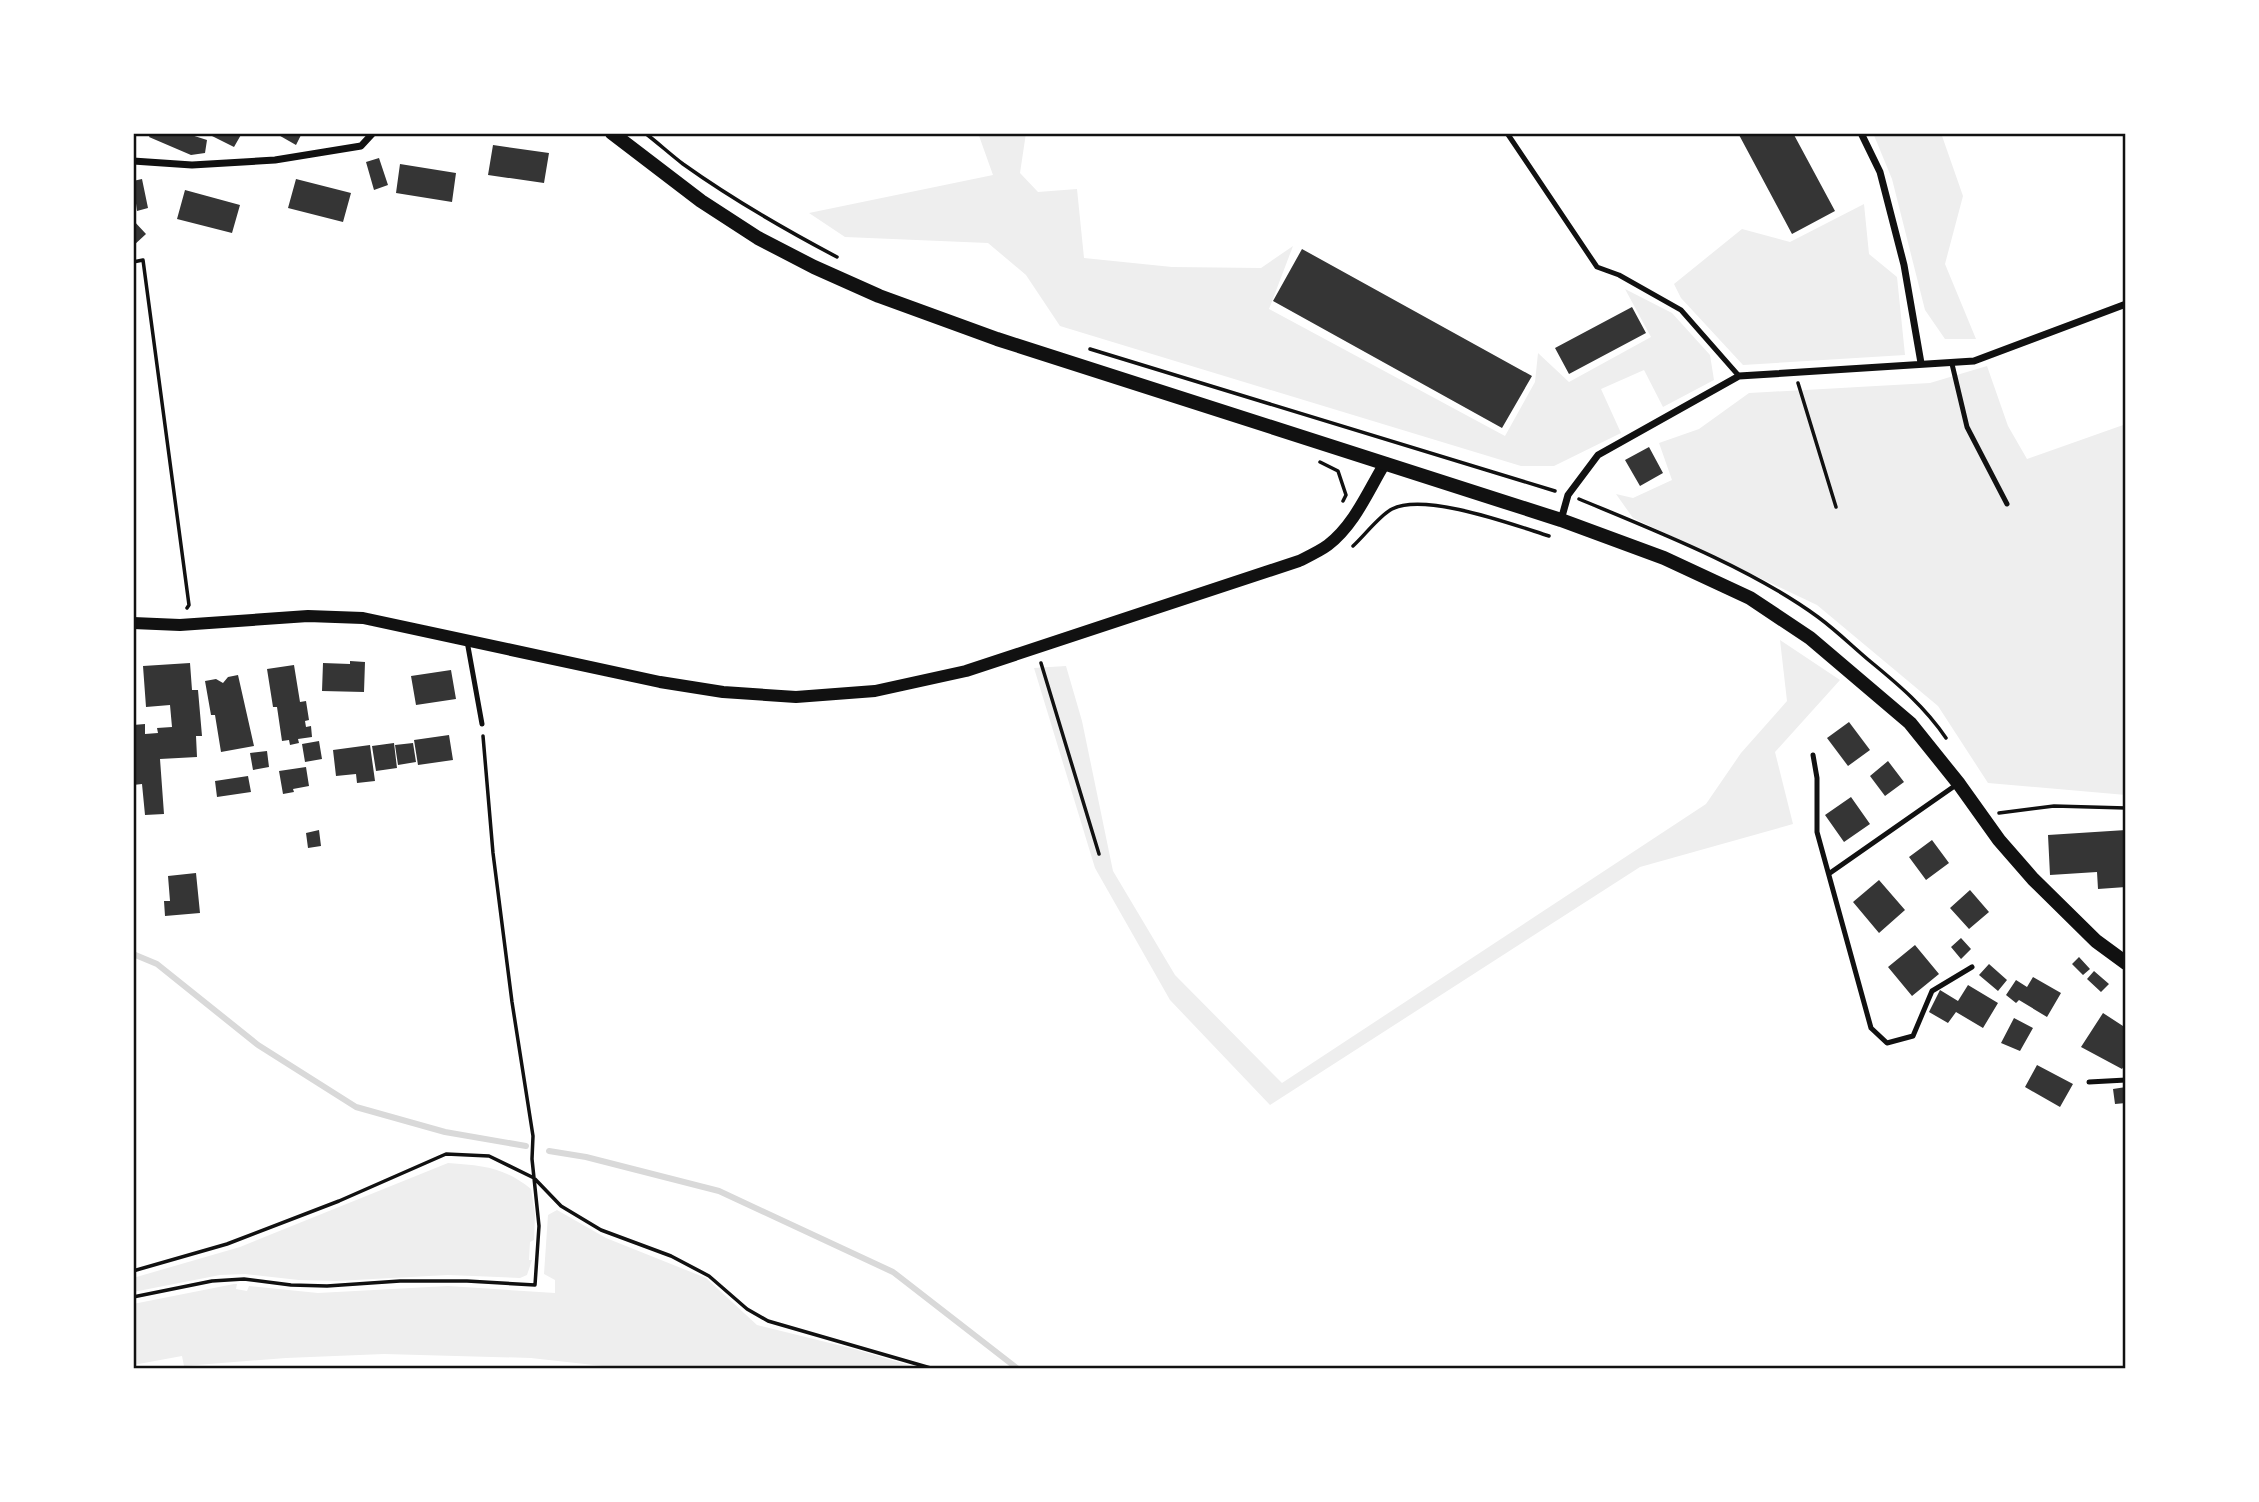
<svg xmlns="http://www.w3.org/2000/svg" width="2259" height="1502" font-family="'Archivo Narrow',sans-serif">
	<style>
		.green { fill: #eee }
		.lines { fill: none; stroke-linecap: round; stroke-linejoin: round }
		.stream { stroke: #d9d9d9; stroke-width: 6 }
		.building { fill: #353535 }
		.path { stroke: #111; stroke-width: 3.5 }
		.service { stroke: #111; stroke-width: 5 }
		.minor { stroke: #111; stroke-width: 7 }
		.tertiary { stroke: #111; stroke-width: 12 }
		.secondary { stroke: #111; stroke-width: 14 }
		.neatline { fill: none; stroke: #111; stroke-width: 2.5 }
	</style>
	<rect width="100%" height="100%" fill="#fff"/>
	<!-- green -->
	<path class="green" d="M978,133H1026L1020,173L1038,192L1077,189L1084,258L1172,267L1261,268L1293,246L1269,309L1505,436L1535,382L1538,353L1569,382L1651,337L1625,289L1672,313L1710,355L1714,380L1663,407L1644,370L1601,389L1621,433L1554,466H1521L1060,326L1026,275L988,243L845,237L809,213L993,175Z
		M1873,133H1941L1963,196L1945,264L1976,339H1945L1925,310L1892,179Z
		M1864,204L1869,254L1897,277L1905,355L1743,365L1681,298L1674,284L1742,229L1790,242Z
		M1987,366L2008,426L2027,459L2126,424V795L1988,783L1938,706L1817,605L1633,518L1616,494L1633,498L1672,480L1659,443L1699,429L1749,393L1930,383Z
		M1780,640L1840,680L1775,752L1793,824L1640,867L1270,1105L1170,1000L1095,868L1034,668L1066,666L1082,721L1113,871L1175,975L1282,1083L1706,804L1741,753L1787,701Z
		M448,1163C483,1166 502,1166 531,1189L535,1214L534,1240L530,1242L529,1260H532L527,1275L520,1278L448,1275L336,1281L299,1280L245,1274L220,1275L133,1292V1278L240,1247Z
		M557,1210L606,1238L706,1278L757,1325L854,1349L922,1369H630L531,1358L384,1354L286,1358L184,1366L182,1356L133,1365V1304L234,1284H237L236,1289L247,1291L249,1286L318,1293L448,1286L555,1293V1280L544,1274L548,1215Z"/>
	<g class="lines">
		<!-- stream -->
		<path class="stream" d="M133,954L157,964L258,1045L356,1107L445,1132L526,1146
			M549,1151L586,1157L719,1191L893,1272L1018,1369"/>
	</g>
	<!-- building -->
	<path class="building" d="M151,133H185L207,140L205,153L191,155L149,137Z
		M206,133H242L234,147Z
		M275,133H302L296,145Z
		M1738,133H1793L1835,211L1792,234Z
		M493,145L549,153L544,183L488,175Z
		M379,158L388,185L374,190L366,162Z
		M400,164L456,173L452,202L396,193Z
		M142,179L148,208L137,211L133,181Z
		M296,179L351,193L343,222L288,208Z
		M185,190L240,205L232,233L177,219Z
		M133,220L146,234L133,246Z
		M1302,249L1532,376L1502,428L1273,301Z
		M1632,307L1646,333L1569,374L1555,348Z
		M1649,447L1663,473L1640,486L1625,460Z
		M350,661L365,662L364,692L322,691L323,663L350,664Z
		M190,663L192,690H198L202,736H196L197,757L160,759L164,814L145,815L142,784L133,785V725L145,724V734L158,733L157,728L172,727L170,705L146,707L143,666Z
		M294,665L300,702L306,701L309,720L305,721L306,727L311,726L312,737L298,739L299,743L290,745L289,740L282,741L277,707H273L267,669Z
		M451,670L456,699L416,705L411,676Z
		M238,675L254,746L221,752L215,715H211L205,681L216,679L223,683L228,677Z
		M1849,722L1870,750L1848,766L1827,738Z
		M449,735L453,760L418,765L414,740Z
		M319,741L322,759L305,762L302,744Z
		M394,743L397,768L376,771L372,746Z
		M413,743L416,762L398,765L395,745Z
		M370,745L375,781L357,783L356,774L336,776L333,750Z
		M267,751L269,767L253,770L250,753Z
		M1888,761L1904,782L1885,796L1870,776Z
		M306,767L309,786L293,789L294,792L283,794L279,771Z
		M248,776L251,792L217,797L215,781Z
		M1851,797L1870,824L1844,842L1825,815Z
		M319,830L321,846L308,848L306,833Z
		M2126,830V887L2098,889L2097,872L2050,875L2048,835Z
		M1932,840L1949,863L1926,880L1909,857Z
		M196,873L200,913L165,916L164,901H170L168,876Z
		M1879,880L1905,910L1879,933L1853,902Z
		M1970,890L1989,912L1969,929L1950,908Z
		M1961,938L1971,949L1961,959L1951,947Z
		M1915,945L1939,974L1912,996L1888,967Z
		M2079,957L2090,969L2083,975L2072,964Z
		M1989,964L2007,980L1998,991L1979,975Z
		M2094,971L2109,984L2101,992L2087,979Z
		M2033,977L2061,993L2047,1017L2019,1000L2016,1003L2006,995L2016,980L2027,987Z
		M1968,985L1998,1003L1983,1028L1956,1012L1948,1023L1929,1012L1940,990L1958,1001Z
		M2103,1013L2123,1026L2126,1021V1063L2122,1069L2081,1047Z
		M2014,1018L2033,1028L2020,1051L2001,1043Z
		M2037,1065L2073,1084L2060,1107L2025,1087Z
		M2126,1087V1103L2115,1104L2113,1089Z"/>
	<g class="lines">
		<!-- path -->
		<path class="path" d="M645,133C658,143 670,154 683,164C732,199 784,229 837,257
			M133,262L143,260L189,605L187,608
			M1090,349L1555,491
			M1798,383L1836,507
			M1320,462L1338,471L1346,495L1343,501
			M1579,499C1656,531 1751,568 1818,617C1837,631 1853,647 1871,662C1899,685 1925,707 1946,738
			M1353,546C1364,536 1380,515 1392,509C1425,492 1514,525 1549,536
			M1041,663L1099,854
			M1999,813L2054,806L2126,808
			M535,1179L561,1206L601,1230L671,1256L709,1276L747,1309L768,1321L934,1369
			M133,1271L227,1244L339,1201L446,1154L489,1156L534,1178L532,1159L533,1136L512,1002L493,853L483,736
			M133,1297L212,1281L244,1279L291,1285L327,1286L400,1281H467L535,1285L539,1226L534,1178"/>
		<!-- service -->
		<path class="service" d="M1507,133L1597,267L1619,275L1681,310L1739,376
			M1952,364L1967,427L2007,504
			M467,641L482,724
			M1813,755L1817,778V832L1871,1028L1887,1043L1913,1036L1932,991L1972,967
			M1830,873L1956,785
			M2089,1082L2126,1080"/>
		<!-- minor -->
		<path class="minor" d="M1861,133L1880,172L1904,265L1921,363
			M133,161L192,165L275,160L361,146L373,133
			M1561,520L1568,495L1598,455L1739,376L1974,361L2126,304"/>
		<!-- tertiary -->
		<path class="tertiary" d="M133,623L180,625L308,616L363,618L660,682L723,692L796,697L875,691L966,671L1299,561C1309,556 1320,551 1328,545C1355,524 1368,491 1385,463"/>
		<!-- secondary -->
		<path class="secondary" d="M612,133L701,201L758,238L814,267L879,296L997,339L1561,520L1664,558L1750,598L1810,638L1910,723L1959,784L1999,840L2033,879L2096,941L2126,963"/>
	</g>
	<!-- border -->
	<rect width="2259" height="1502" fill="none" stroke="#ffffff" stroke-width="270"/>
	<rect x="135" y="135" width="1989" height="1232" class="neatline"/>
</svg>
